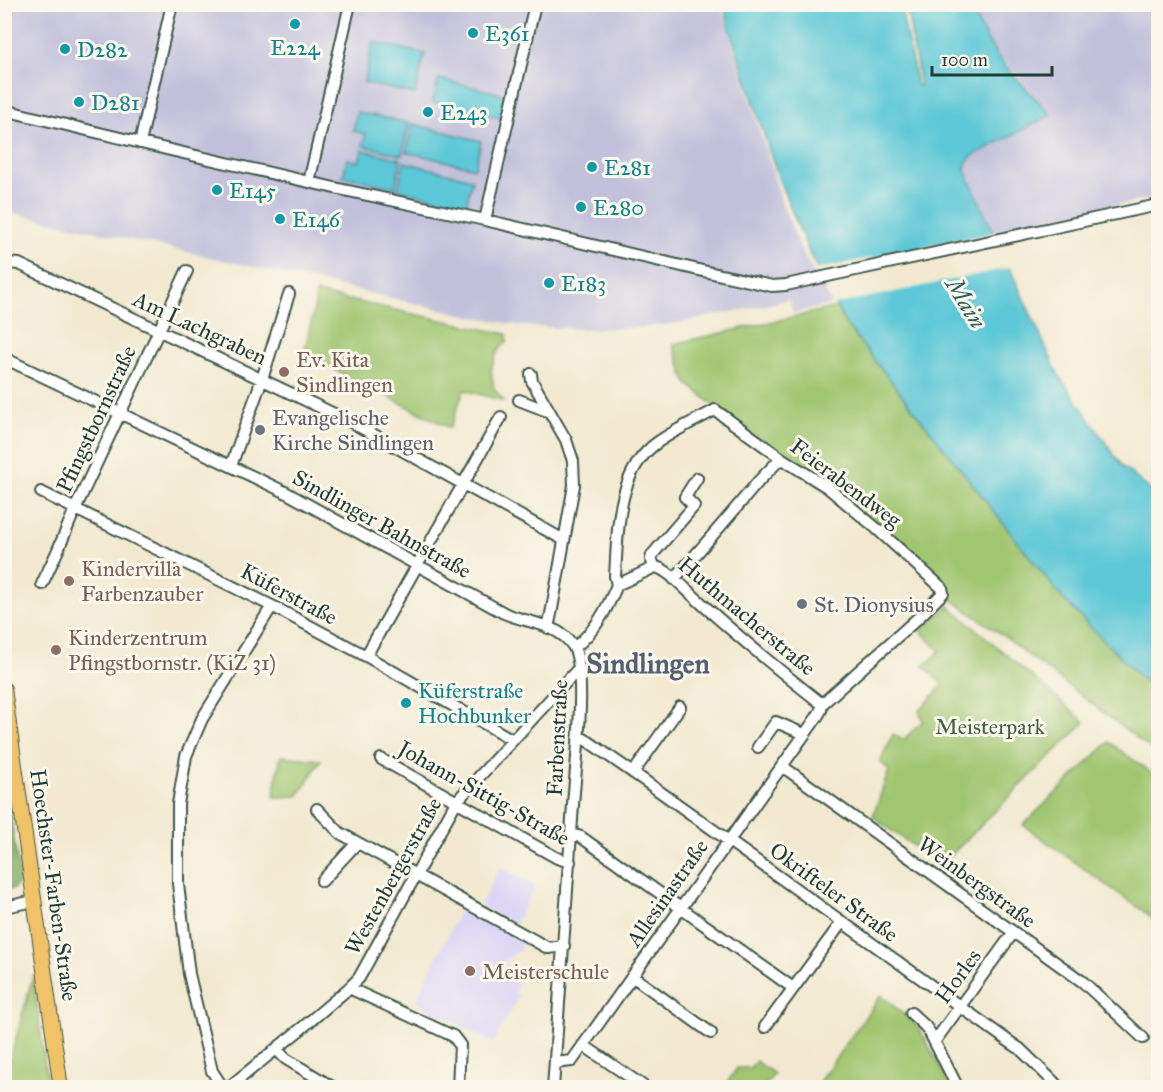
<svg xmlns="http://www.w3.org/2000/svg" width="1163" height="1092" font-family="'IM FELL Great Primer',serif">
	<style>
		.built { fill: #dcd5f6 }
		.industrial { fill: #c2c1dc }
		.green { fill: #a1c671; stroke: #608252; stroke-width: 1.5 }
		.forest { fill: #80ab63; stroke: #50744c; stroke-width: 1.5 }
		.water { fill: #5dc8d7; stroke: #3e8286; stroke-width: 1.5 }
		.pier { fill: #f2e9d0 }
		.lines { fill: none; stroke-linecap: round; stroke-linejoin: round }
		.minor-casing { stroke: #3f574b; stroke-width: 14 }
		.major-casing { stroke: #3f574b; stroke-width: 16 }
		.minor { stroke: #fff; stroke-width: 10 }
		.major { stroke: #f1c369; stroke-width: 14 }
		.culture-dot { fill: #0f9aa8; stroke: #fbf7ec; stroke-width: 2 }
		.education-dot { fill: #8d6e63; stroke: #fbf7ec; stroke-width: 2 }
		.worship-dot { fill: #6b7280; stroke: #fbf7ec; stroke-width: 2 }
		.labels { text-anchor: middle; dominant-baseline: central; stroke-width: 6; stroke-linejoin: round; paint-order: stroke }
		.culture-label { font-size: 22px; fill: #0d838f; stroke: #fbf7ec; text-anchor: start }
		.street-label { font-size: 22px; fill: #1f3d34; stroke: #fbf7ec }
		.education-label { font-size: 22px; fill: #785e54; stroke: #fbf7ec; text-anchor: start }
		.worship-label { font-size: 22px; fill: #5b616d; stroke: #fbf7ec; text-anchor: start }
		.park-label { font-size: 22px; fill: #405f43; stroke: #fbf7ec }
		.water-label { font-size: 24px; font-style: italic; fill: #2e605d; stroke: #fbf7ec }
		.district-label { font-size: 28px; font-weight: bold; fill: #526072; stroke: #fbf7ec }
	</style>
	<rect width="100%" height="100%" fill="#fbf7ec"/>
	<filter id="ink" filterUnits="userSpaceOnUse"><feTurbulence type="fractalNoise" baseFrequency=".0167" numOctaves="2"/><feDisplacementMap in="SourceGraphic" scale="12" xChannelSelector="R" yChannelSelector="G"/><feConvolveMatrix kernelMatrix="1 2 1 2 8 2 1 2 1" color-interpolation-filters="sRGB"/></filter>
	<filter id="wash" filterUnits="userSpaceOnUse"><feTurbulence type="fractalNoise" baseFrequency=".008" numOctaves="4" result="noise"/><feDisplacementMap in="SourceGraphic" scale="24" xChannelSelector="R" yChannelSelector="G"/><feGaussianBlur stdDeviation="1.35" result="paint"/><feColorMatrix in="noise" values="0 0 0 0 0 0 0 0 0 0 0 0 0 0 0 0 0 1.4 0 .05"/><feComposite in="paint" operator="in"/></filter>
	<g filter="url(#wash)">
		<rect width="100%" height="100%" fill="#f2e9d0"/>
		<!-- built -->
		<path class="built" d="M500,867L535,886L515,924L480,906Z
			M462,906L525,939L520,950L503,962L518,981L516,994L519,996L493,1043L415,1002Z"/>
		<!-- industrial -->
		<path class="industrial" d="M5,5H721L783,206L805,258L833,304L793,313L789,300L679,323L637,328L582,329L522,326L475,317L5,211Z
			M974,5H1158V197L994,231L965,170L966,163L972,156L1051,114L995,50L984,33L976,14Z"/>
		<!-- green -->
		<path class="green" d="M316,293L507,334V342L497,352L491,370L494,389L504,401L464,390L450,428L304,354L315,304Z
			M837,307L845,323L1063,599L1139,676L1158,691V754L1051,673L1005,637L945,595L914,558L735,423L686,382L673,344Z
			M949,606L1085,722L941,865L885,826L873,816L889,770L880,762L893,734L903,740L923,721L919,711L943,685L924,666L940,651L920,630Z
			M1109,742L1158,778V926L1150,916L1023,825Z
			M281,756L321,760L298,796L274,797L275,785Z
			M33,976L48,1087H5V1078Z
			M881,995L919,1028L951,1087H815Z
			M756,1061L774,1074L764,1087H724L737,1068H750Z"/>
		<!-- forest -->
		<path class="forest" d="M5,778L20,879L15,888L5,891Z"/>
		<!-- water -->
		<path class="water" d="M724,5H900L917,85L919,86L920,84L906,5H973C982,49 1022,82 1051,115L972,156L966,163L965,170L1058,374L1122,466L1158,496V691L1139,676L1063,599L845,323L810,255L779,180L730,30Z
			M373,42L425,54L415,94L364,83Z
			M439,79L506,95L501,118L433,102Z
			M357,112L409,123L402,155L363,146L366,134L353,131Z
			M413,124L481,141L475,168L406,152Z
			M362,150L401,159L395,188L343,176L347,159L359,162Z
			M404,162L472,179L466,206L398,189Z"/>
		<!-- pier -->
		<path class="pier" d="M997,232L1013,267L833,305L814,270Z"/>
	</g>
	<g filter="url(#ink)">
		<g class="lines">
			<!-- minor casing -->
			<g class="minor-casing">
				<path id="minor" d="M4,110L166,149L339,189L485,220L703,271L772,286L786,285L1158,205
					M140,143L172,4
					M309,182L350,4
					M485,220L535,4
					M4,268L7,263L19,264L349,421L564,540
					M4,358L285,492L504,613C526,623 558,623 573,646C588,669 575,773 573,805C567,899 560,993 553,1088
					M531,374L532,381L566,440L573,461L574,485L552,609L548,628
					M519,400L550,412
					M231,466L262,379L289,294
					M41,492L272,606L366,656L513,740
					M655,567L651,559L652,555L694,506L685,497L697,478
					M674,579C703,547 731,514 758,482C766,473 774,466 781,458
					M42,584L58,550L75,509L187,271
					M574,648C596,630 606,611 617,585L655,567C667,569 679,583 688,591C731,631 776,668 822,704
					M366,656L501,417
					M578,739H584L589,742L645,781L1007,1040L1020,1049L1060,1088
					M758,747L776,722L804,734
					M381,759L557,858L570,862
					M782,766L1083,982L1143,1038
					M633,773L680,707
					M317,809L340,833L548,948L564,946
					M571,834L581,837L793,988
					M322,881L357,843
					M4,907L35,901
					M632,976L711,1033
					M349,988L453,1036L460,1045L458,1088
					M911,1013L925,1026L930,1033L958,1088
					M765,1027L842,922
					M935,1041L1013,933
					M583,1045L646,1088
					M276,1049L286,1059L334,1088
					M555,1063L572,1061L817,717L821,710L822,704L918,618L943,593L942,588L876,528L827,487L781,458L715,410C697,420 675,430 658,442C616,471 618,531 615,576L617,585
					M223,1088L212,1071L189,974L178,884V804L186,756L202,719L272,606
					M228,1088L302,1028L349,988L359,978L456,802L579,668"/>
			</g>
			<!-- major casing -->
			<g class="major-casing">
				<path id="major" d="M4,689L61,1088"/>
			</g>
			<!-- minor -->
			<use href="#minor" class="minor"/>
			<!-- major -->
			<use href="#major" class="major"/>
		</g>
	</g>
	<!-- markers -->
	<g class="culture-dot">
		<circle cx="295" cy="24" r="6"/>
		<circle cx="473" cy="33" r="6"/>
		<circle cx="65" cy="49" r="6"/>
		<circle cx="79" cy="102" r="6"/>
		<circle cx="428" cy="112" r="6"/>
		<circle cx="592" cy="167" r="6"/>
		<circle cx="217" cy="190" r="6"/>
		<circle cx="581" cy="207" r="6"/>
		<circle cx="280" cy="219" r="6"/>
		<circle cx="549" cy="283" r="6"/>
		<circle cx="406" cy="703" r="6"/>
	</g>
	<g class="education-dot">
		<circle cx="284" cy="372" r="6"/>
		<circle cx="69" cy="581" r="6"/>
		<circle cx="56" cy="650" r="6"/>
		<circle cx="470" cy="971" r="6"/>
	</g>
	<g class="worship-dot">
		<circle cx="260" cy="430" r="6"/>
		<circle cx="802" cy="604" r="6"/>
	</g>
	<g class="labels">
		<!-- culture labels -->
		<g class="culture-label">
			<text x="485" y="33">E361</text>
			<text x="295" y="47" text-anchor="middle">E224</text>
			<text x="77" y="49">D282</text>
			<text x="91" y="102">D281</text>
			<text x="440" y="112">E243</text>
			<text x="604" y="167">E281</text>
			<text x="229" y="190">E145</text>
			<text x="593" y="207">E280</text>
			<text x="292" y="219">E146</text>
			<text x="561" y="283">E183</text>
			<text x="418" y="690">Küferstraße<tspan x="418" dy="25">Hochbunker</tspan></text>
		</g>
		<!-- street labels -->
		<g class="street-label">
			<text transform="translate(200 328) rotate(25)">Am Lachgraben</text>
			<text transform="translate(96 419) rotate(-65)">Pfingstbornstraße</text>
			<text transform="translate(846 483) rotate(37)">Feierabendweg</text>
			<text transform="translate(382 524) rotate(29)">Sindlinger Bahnstraße</text>
			<text transform="translate(289 594) rotate(28)">Küferstraße</text>
			<text transform="translate(747 616) rotate(40)">Huthmacherstraße</text>
			<text transform="translate(557 738) rotate(-87)">Farbenstraße</text>
			<text transform="translate(484 793) rotate(29)">Johann-Sittig-Straße</text>
			<text transform="translate(393 876) rotate(-61)">Westenbergerstraße</text>
			<text transform="translate(977 882) rotate(36)">Weinbergstraße</text>
			<text transform="translate(54 885) rotate(82)">Hoechster-Farben-Straße</text>
			<text transform="translate(834 892) rotate(36)">Okrifteler Straße</text>
			<text transform="translate(667 893) rotate(-55)">Allesinastraße</text>
			<text transform="translate(958 976) rotate(-54)">Horles</text>
		</g>
		<!-- education labels -->
		<g class="education-label">
			<text x="296" y="359">Ev. Kita<tspan x="296" dy="25">Sindlingen</tspan></text>
			<text x="81" y="568">Kindervilla<tspan x="81" dy="25">Farbenzauber</tspan></text>
			<text x="68" y="637">Kinderzentrum<tspan x="68" dy="25">Pfingstbornstr. (KiZ 31)</tspan></text>
			<text x="482" y="971">Meisterschule</text>
		</g>
		<!-- worship labels -->
		<g class="worship-label">
			<text x="272" y="417">Evangelische<tspan x="272" dy="25">Kirche Sindlingen</tspan></text>
			<text x="814" y="604">St. Dionysius</text>
		</g>
		<!-- park labels -->
		<g class="park-label">
			<text x="990" y="726">Meisterpark</text>
		</g>
		<!-- water labels -->
		<g class="water-label">
			<text transform="translate(966 303) rotate(59)">Main</text>
		</g>
		<!-- district labels -->
		<g class="district-label">
			<text x="648" y="663">Sindlingen</text>
		</g>
	</g>
	<!-- margin -->
	<rect width="1163" height="1092" fill="none" stroke="#fbf7ec" stroke-width="24"/>
	<!-- scale -->
	<path d="M932 66v9h120v-9" fill="none" stroke="#1f3d34" stroke-width="3"/>
	<text x="941" y="66" font-size="18" fill="#1f3d34" stroke="#fbf7ec" stroke-width="4.5" paint-order="stroke">100 m</text>
</svg>
